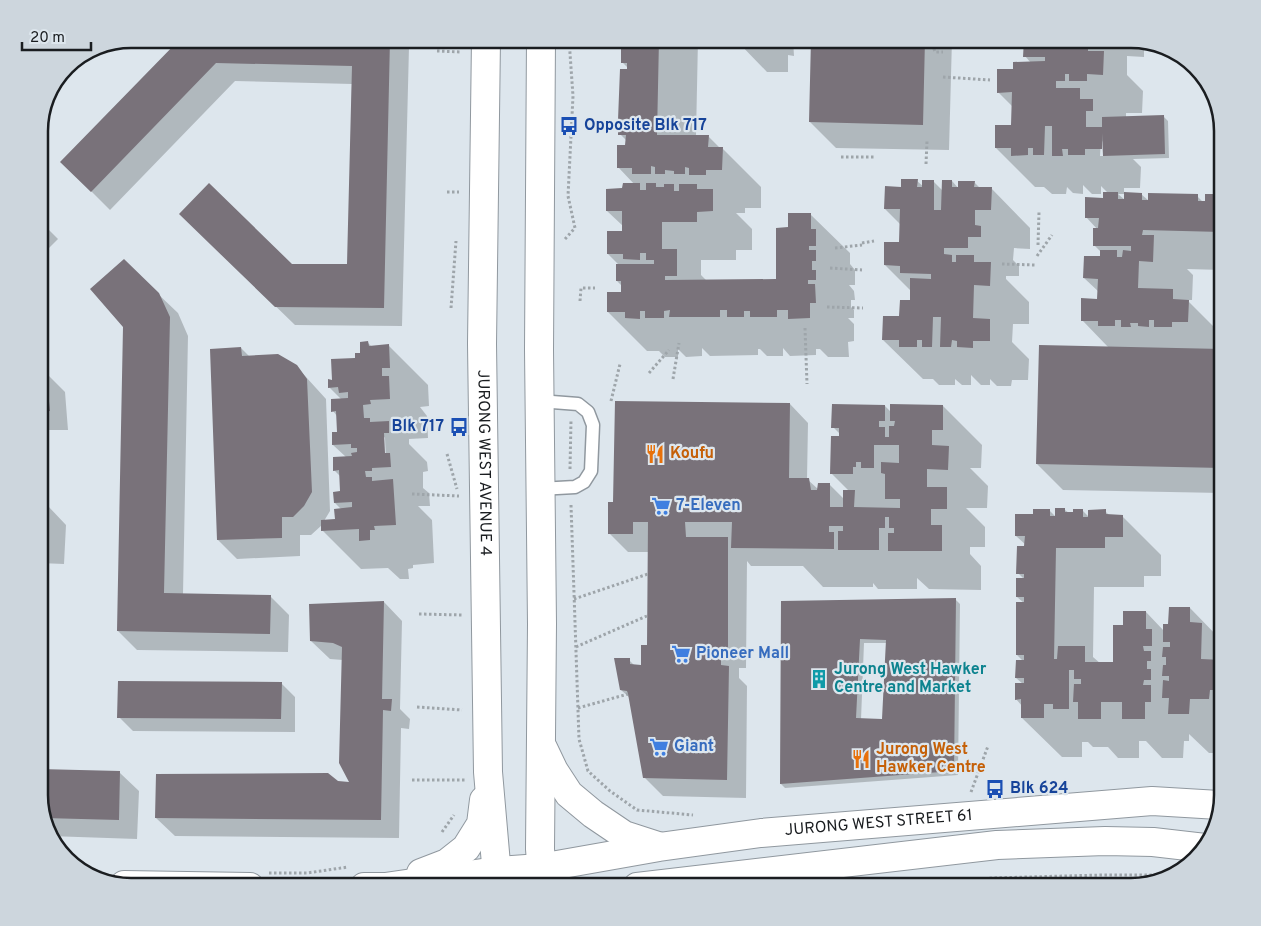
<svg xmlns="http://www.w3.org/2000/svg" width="1261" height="926" font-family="Overpass,sans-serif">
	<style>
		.shadow { fill: #0003; fill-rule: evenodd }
		.building { fill: #79727a; fill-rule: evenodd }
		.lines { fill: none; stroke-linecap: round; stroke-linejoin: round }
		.lane-casing { stroke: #90989f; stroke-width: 15 }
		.secondary-casing { stroke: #90989f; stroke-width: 30 }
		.path { stroke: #9ea5aa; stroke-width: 3; stroke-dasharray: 2.5 2.5; stroke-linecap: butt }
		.lane { stroke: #fff; stroke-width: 12 }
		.secondary { stroke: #fff; stroke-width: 28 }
		.labels { text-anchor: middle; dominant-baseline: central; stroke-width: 4.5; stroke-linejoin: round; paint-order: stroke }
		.transit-label { font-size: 16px; font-weight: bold; fill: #164399; stroke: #dde6ed; text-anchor: start }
		.food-label { font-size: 16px; font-weight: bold; fill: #c56008; stroke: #dde6ed; text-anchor: start }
		.street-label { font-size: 16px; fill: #1a1d20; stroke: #dde6ed }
		.shop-label { font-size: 16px; font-weight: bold; fill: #366cbe; stroke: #dde6ed; text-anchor: start }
		.culture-label { font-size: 16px; font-weight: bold; fill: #0d838f; stroke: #dde6ed; text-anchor: start }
		.rim { fill: none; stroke: #1a1d20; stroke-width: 2.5 }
	</style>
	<rect width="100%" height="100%" fill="#dde6ed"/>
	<!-- shadow -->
	<path class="shadow" d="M182,39H400L409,47L402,326L295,325L199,232L291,266H348L352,84L235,81L110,210L62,162Z
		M624,39H698L696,136H708L720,148H722L761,187V208H745V213H736L752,229V250H736V260H701V275L707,281L777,280L789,229L810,214L850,253V264L855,270V285H849L854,291L855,300H851V307L854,310V318H848L854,324V341L848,342L849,357H828L820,349H816V355L790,356L783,348V356H767L760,349H758V355L710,356L702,348V356L686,357L678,349V357H665L659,351H647L608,312L622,293V286L617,281L620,266L608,254L623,233V226L607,211L624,190L635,185L618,167L626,147L627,141L620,134L625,125L620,119L630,70L622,62L630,47V45Z
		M735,39H793L794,56L788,55V72H767Z
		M813,39H952L949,150L836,148L810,122Z
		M1019,39H1131L1144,43V57L1127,56V75L1143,91L1142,113H1126V118L1163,116L1168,121L1169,158L1133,159L1141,167L1140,188H1124V193L1141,194L1149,201L1197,196L1204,203L1222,196V270L1187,269L1193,275L1192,300H1187L1222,335V493L1063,490L1037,464L1109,348L1082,320L1099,300V292L1084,278L1101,257V252L1094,245L1098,230L1086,217L1104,199L1108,193L1101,186V194H1092L1083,185V194L1073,193L1067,187L1066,194H1052L1044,187H1035L996,148L1013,126V107L998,92L1014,70L1031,63L1025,56V44ZM1101,139L1103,142V156H1100ZM1118,194H1125V200Z
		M90,54L46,97L48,90L70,62Z
		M917,181L924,187L934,182L943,191L952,181L959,189L974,182L980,188H991L1030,228V249L1014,248L1013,260L1019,266V276H1006V279L1029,302V324H1013L1012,342L1029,359L1028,380H1012L1011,386H997L990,379V385H981L971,375V385H962L955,379V385H939L933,379H923L883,340L911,301V291L885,265L901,243V225L885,209L902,188Z
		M39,220L58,239L39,258Z
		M158,294L178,313L188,336L183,595L270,596L289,615L288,652L137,650L118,631L125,326Z
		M368,343L372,347L389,346L428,385L429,406L420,407L427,416L428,438L409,439V444L427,462L428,471L423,472V488L429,493L430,506H418L432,520L434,563L413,565V568L408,569L409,579H400L388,568L361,569L322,530V525L311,535H300V556L237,559L218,540L241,348L250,357L296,366L326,399L330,511L324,521L336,520L342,510L335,503L341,492L340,476L334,470L346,457L333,445L338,433L337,416L333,411L342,400L329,387L333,381L362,354ZM383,435L385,438L386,459H384Z
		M39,373H46L65,392L68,430H39Z
		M790,404L808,423L807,479L819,490L830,485L844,499L850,492L831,473L841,435L833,427L885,406L891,412L943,406L982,445L981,468H970L988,486L987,508H966L985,527V547H970V554L981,566V590L929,589L917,578V589H878L873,583V587H823L803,566H751L747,561L746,668H739V678L747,686L746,798L663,796L644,777L630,698L621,690L629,660L635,666H643L648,646L649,552H628L609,533L614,504Z
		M39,506H48L66,525L64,564L39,563Z
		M1049,510L1056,517L1065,510L1069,513L1083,511L1090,518L1105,511L1110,516H1122L1161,555V576H1144V587H1094L1093,657L1101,664H1114L1124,626L1146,612L1164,631L1190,608L1222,641V753H1209L1189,734V741H1184L1183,758H1162L1146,741H1139V758H1118L1108,747H1093L1088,742H1082V757H1062L1022,718V706L1016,699L1023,684L1016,678L1023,661L1017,655L1024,603L1017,597L1024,579L1018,573L1026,545L1016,536L1034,515Z
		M955,599L960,604L958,775L785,788L781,784L782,602ZM864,643H887L883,721L861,720Z
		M384,602L402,621L400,709L410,719L409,729L401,728L399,838L175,836L156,818L338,782L351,783L343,660L330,659L311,641Z
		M281,683L295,697V732L133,731L119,717Z
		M39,770L120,773L139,791L137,839L49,836L39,801Z"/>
	<!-- building -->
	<path class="building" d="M180,39H390L384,308L275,307L179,214L209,183L292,264H347L352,66L216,63L91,192L60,162Z
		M628,39H659L657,135H709L708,147H723L722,170H706V175H689V168L685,167V174H674V171L665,170V174H655V167L651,166V174H632V168H617V145H625L626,135H618V123H625L626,119L618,120L620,69H627V63H621V46H628Z
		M811,39H925L923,125L809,122Z
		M1024,39H1088V51H1104L1103,75L1087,74V81H1069V74H1065V81H1056V88H1080V99H1093V111H1086V127H1102V117L1164,115L1165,154L1103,156L1102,133V149H1085V155H1068V149H1062L1063,156H1052V126H1045L1044,155H1033V148H1028V155L1011,156V148H995V125H1011L1012,92L997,93V69H1013V62L1045,61V57H1023Z
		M901,179H918L917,187H922V180H934V210H941L942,180H952V187H958V181H975L974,187H992L991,210H975V225L981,226V237H968V248H944V254L952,255V262H956V255H974V262H991L990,286L974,285L973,318L990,319V341H973V348L957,347V341L952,340L951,347H940L941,317H933L932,347H922V340H917V347H899V340H882L883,316H899L900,300H910V278L931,279V274L900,273V266L884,265V242H899L900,209H884L885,186L901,187Z
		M623,183H640V190H646V183H656V187H664V184H674V191H679V184H697V189H713V211L697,212V222H662V249H677V276H665V280L776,279V228L788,227V213H811V229H816V246H809V250H816V261H812V270H816V280H808V284H815L816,303H810V318L788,319V310H777V317H750V311H744V317H727V310H720V317H669L670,310L664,311V318H645V311H640V319L625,318V312H607V292H621V281H616V264H654V260H646V253H640V260L623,259V254H607V231H622V211H606V189L622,188Z
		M1103,192H1118V199H1124V192L1142,193V200H1148V193L1198,194V201H1205V194H1222V232L1143,230L1142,235H1154L1153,262L1139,261L1138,288L1173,289V299L1189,300L1188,322H1172V327H1154V320H1149V327L1138,326V323H1130L1131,327H1121V320H1115V326H1098V321H1081V298L1097,299L1098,279L1083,278L1084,256H1100V250H1117V257H1122L1123,250L1131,251V246H1093V228H1098L1099,218H1085V197L1103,198Z
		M124,259L159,293L170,317L164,593L271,595L270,634L117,631L123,327L90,289Z
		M368,341L369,346L389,344L390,368H382V376H389L390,399L370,400L371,404L363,405L364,418H370V422L389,421V433H384L385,453H390L391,467L372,468V471H365L366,477H372V481L393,479L396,525L374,526L375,530H370V540L359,541V529L321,531V520L335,519L334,509L352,507V502L334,503L333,492L340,491L339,470L333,471V457L352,456L351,453L357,452V448H351V444L332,445V432H337L336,411L331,412V399L348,398V392L339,393L338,387L328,388V379L332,380L331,359L355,358V353H360V342Z
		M1039,345L1222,349V468L1036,464Z
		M241,347L242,356L278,354L297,365L307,379L312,492L304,506L293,517H282V538L217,540L210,349Z
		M39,372H46L50,411L39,412Z
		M615,401L790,403L789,478H809L811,490H817L818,483H830V507H843V490H855L854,507L900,508V499H885V474L881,473V462L899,463V445H874V468H861V462H856V467H853V474H830L831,436H839V428H831L832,404L885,405V421H879V427H885V437H889V426H894L895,421H890V404L943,405V430H932V445L949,446L948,470L927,469V487H947V509H931V525H942V551H888V533H894V528H889V517H885V528H879V550H838V531H843V526H829V532H834V549L731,548L732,522H685L686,537H728V650H721V665L729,666L727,780L643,778L628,694L627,691L620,690L614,658H630V664L641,665V645H647L648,522H633V534H608V502H613Z
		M39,505H48L45,545H39Z
		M1055,508H1065V512H1073V509H1083V517H1088V510L1106,509V514L1123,515V537H1105V548H1056L1054,659H1057L1058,646H1085V662H1113V625H1123V611H1146V629H1152V646H1143L1144,651H1151V661H1147V669H1151V680H1144L1143,685H1151V702H1145V719H1122V702H1101V719H1078V702H1073L1074,684H1081V679H1074V670H1069V709H1053V704H1044V718H1021V699L1015,700V683H1024V678H1015L1016,660H1024V655H1016V602H1024V597H1016V578H1024V574H1016L1017,546H1024L1025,536H1015V514H1033V509H1050V516H1055Z
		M956,598L954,771L780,784L781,601ZM860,639L886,640L882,719L856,718Z
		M384,601L382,699H392L391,711L383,710L381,820L155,818L156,774L328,773L338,781L349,782L339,763L342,647L333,643L310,641L309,604Z
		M1169,607H1190V622L1202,623L1201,659L1222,660V697H1214L1215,690H1210L1209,699H1190L1189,714H1168L1169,698H1162L1163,680L1169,681V676H1162L1163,665H1166V657H1162L1163,647H1170V642H1163V624H1168Z
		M118,681L282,682L281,719L117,718Z
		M39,769L120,771L119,820L44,818L39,801Z"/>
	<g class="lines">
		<!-- lane casing -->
		<g class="lane-casing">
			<path id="lane" d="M539,401L578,404L588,412L593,425L591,471L584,482L575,487L539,489"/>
		</g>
		<!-- secondary casing -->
		<g class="secondary-casing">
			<g id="secondary">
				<path id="s1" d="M486,39L482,344L488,772L498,887"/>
				<path d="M541,39L539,350L542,624L540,849L543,887"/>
				<path d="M543,748L554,771L569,794L593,814L624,835L658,846"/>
				<path d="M421,873L447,863L466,848L481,824L484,800"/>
				<path d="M124,885L250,887"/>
				<path id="s2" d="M364,887H385L496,871L540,868L659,847L761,833L1152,801L1219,805"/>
				<path d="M637,887L997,845L1105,841L1153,842L1205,848"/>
			</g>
		</g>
		<!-- path -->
		<path class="path" d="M931,39L935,52H943
			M437,51L461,52
			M943,77L990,80
			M841,157H874
			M926,164L927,141
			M447,192H459
			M565,239L575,228L568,196L573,96L569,39
			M862,243L874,241
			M1038,245L1039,212
			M835,248L862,245
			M1037,256L1052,235
			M1002,264L1036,265
			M830,268L862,270
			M580,301L581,288H595
			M827,307L863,308
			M451,308L456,241
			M805,328L807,384
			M649,373L669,350
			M673,379L679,343
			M611,401L620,364
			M447,454L457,489
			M570,469L571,420
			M412,494L459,496
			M571,505L579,739L588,771L610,791L637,810L693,815
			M574,599L648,574
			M419,614L462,615
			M576,647L647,616
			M417,707L462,710
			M578,708L628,694
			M412,780H465
			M971,792L988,746
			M442,832L454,815
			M84,871L103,872
			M269,873H307L348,867
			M915,887L992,878L1102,875H1175"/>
		<!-- lane -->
		<use href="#lane" class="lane"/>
		<!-- secondary -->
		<use href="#secondary" class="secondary"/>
	</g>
	<!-- icons -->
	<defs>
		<g id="bus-bare" transform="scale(1.5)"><path d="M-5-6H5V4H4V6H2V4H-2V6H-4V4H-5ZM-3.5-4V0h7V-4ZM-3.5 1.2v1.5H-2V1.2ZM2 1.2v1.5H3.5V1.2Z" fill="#1a4fb4" stroke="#dde6ed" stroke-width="2.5" paint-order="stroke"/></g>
		<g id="restaurant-bare" transform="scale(1.5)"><path d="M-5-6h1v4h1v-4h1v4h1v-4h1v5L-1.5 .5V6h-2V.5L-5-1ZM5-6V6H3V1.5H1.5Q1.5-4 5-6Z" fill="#e8710a" stroke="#dde6ed" stroke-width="2.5" paint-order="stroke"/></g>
		<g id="supermarket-bare" transform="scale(1.5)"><path d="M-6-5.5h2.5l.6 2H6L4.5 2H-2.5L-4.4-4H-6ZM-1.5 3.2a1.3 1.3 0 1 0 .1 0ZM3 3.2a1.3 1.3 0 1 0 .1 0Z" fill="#3f7fe0" stroke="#dde6ed" stroke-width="2.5" paint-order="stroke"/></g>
		<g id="building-bare" transform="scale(1.5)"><path d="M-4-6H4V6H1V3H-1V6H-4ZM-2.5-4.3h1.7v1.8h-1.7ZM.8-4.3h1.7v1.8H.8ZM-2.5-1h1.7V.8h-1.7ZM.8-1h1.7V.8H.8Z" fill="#0f9aa8" stroke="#dde6ed" stroke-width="2.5" paint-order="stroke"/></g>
	</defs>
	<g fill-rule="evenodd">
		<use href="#bus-bare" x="569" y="126"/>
		<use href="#bus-bare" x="459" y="427"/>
		<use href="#restaurant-bare" x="655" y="454"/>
		<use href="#supermarket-bare" x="661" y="506"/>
		<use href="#supermarket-bare" x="681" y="654"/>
		<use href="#building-bare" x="819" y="679"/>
		<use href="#supermarket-bare" x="659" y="747"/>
		<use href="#restaurant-bare" x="861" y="759"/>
		<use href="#bus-bare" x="995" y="789"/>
	</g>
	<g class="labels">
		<!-- transit labels -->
		<g class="transit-label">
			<text x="584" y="126">Opposite Blk 717</text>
			<text x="444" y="427" text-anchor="end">Blk 717</text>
			<text x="1010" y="789">Blk 624</text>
		</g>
		<!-- food labels -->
		<g class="food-label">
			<text x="670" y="454">Koufu</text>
			<text x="876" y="750">Jurong West<tspan x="876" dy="18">Hawker Centre</tspan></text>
		</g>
		<!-- street labels -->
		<g class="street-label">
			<text stroke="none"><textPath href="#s1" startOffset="424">JURONG WEST AVENUE 4</textPath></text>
			<text stroke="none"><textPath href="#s2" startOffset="519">JURONG WEST STREET 61</textPath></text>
		</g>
		<!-- shop labels -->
		<g class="shop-label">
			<text x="676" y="506">7-Eleven</text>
			<text x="696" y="654">Pioneer Mall</text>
			<text x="674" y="747">Giant</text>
		</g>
		<!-- culture labels -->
		<g class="culture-label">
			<text x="834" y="670">Jurong West Hawker<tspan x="834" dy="18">Centre and Market</tspan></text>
		</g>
	</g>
	<!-- crop -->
	<path d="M0 0H1261V926H0ZM131 48H1131A83 83 0 0 1 1214 131V795A83 83 0 0 1 1131 878H131A83 83 0 0 1 48 795V131A83 83 0 0 1 131 48Z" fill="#cdd6dd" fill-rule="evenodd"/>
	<path class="rim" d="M131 48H1131A83 83 0 0 1 1214 131V795A83 83 0 0 1 1131 878H131A83 83 0 0 1 48 795V131A83 83 0 0 1 131 48Z"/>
	<!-- scale -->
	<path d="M22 42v8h69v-8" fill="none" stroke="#1a1d20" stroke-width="2.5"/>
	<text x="30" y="42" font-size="15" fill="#1a1d20" stroke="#dde6ed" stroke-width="4" paint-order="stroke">20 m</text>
</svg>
